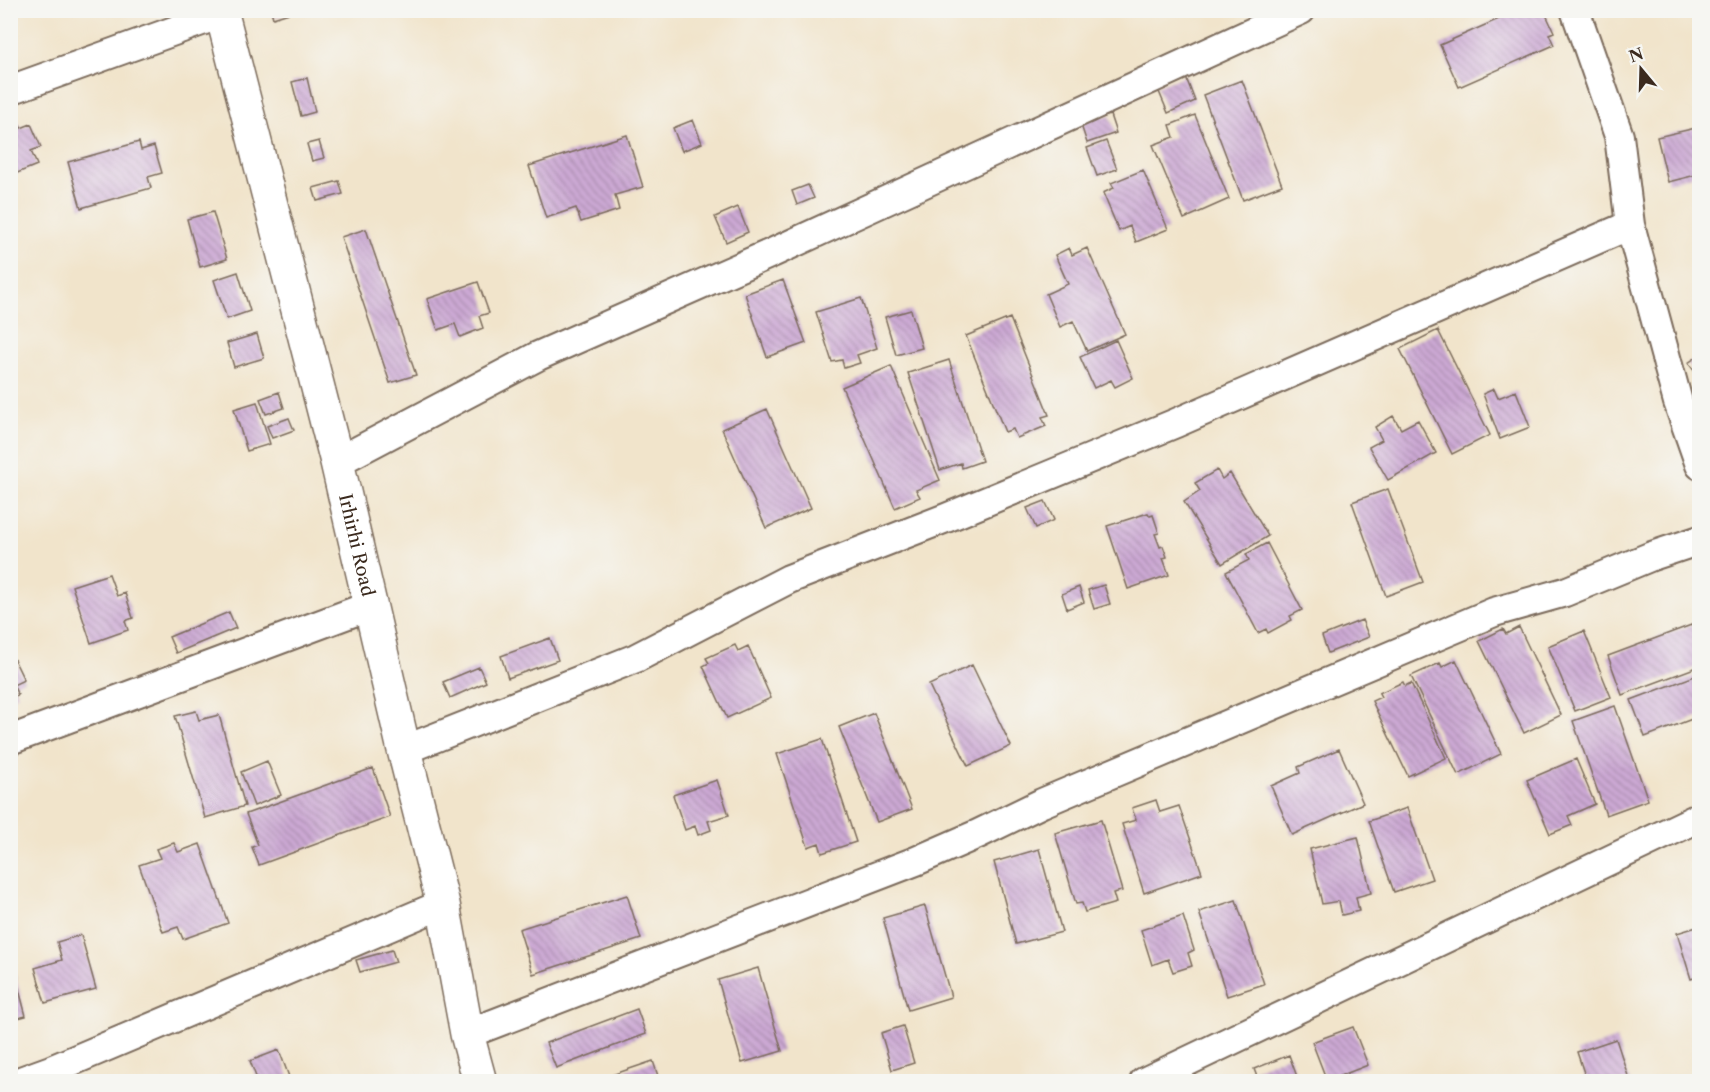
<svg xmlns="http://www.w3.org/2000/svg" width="1710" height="1092" font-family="'Libre Caslon Text',serif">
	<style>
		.building { fill: url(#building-back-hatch) }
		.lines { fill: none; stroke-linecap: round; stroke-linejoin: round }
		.minor-casing { stroke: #7b6b5b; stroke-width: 32 }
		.tertiary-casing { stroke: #7b6b5b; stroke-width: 36 }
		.minor { stroke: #fff; stroke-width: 28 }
		.tertiary { stroke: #fff; stroke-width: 33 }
		.labels { text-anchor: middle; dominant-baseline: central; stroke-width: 4.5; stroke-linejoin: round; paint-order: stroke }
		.street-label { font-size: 18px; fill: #3b2a1e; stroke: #f6f6f2 }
	</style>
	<defs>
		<pattern id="building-back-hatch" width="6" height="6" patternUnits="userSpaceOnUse" patternTransform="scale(1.5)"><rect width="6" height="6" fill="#cca9d4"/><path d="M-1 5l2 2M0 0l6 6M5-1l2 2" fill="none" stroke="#a78aab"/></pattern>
	</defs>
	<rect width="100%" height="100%" fill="#f6f6f2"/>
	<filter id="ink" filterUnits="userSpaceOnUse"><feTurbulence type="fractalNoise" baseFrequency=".0167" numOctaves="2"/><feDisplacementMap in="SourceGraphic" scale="12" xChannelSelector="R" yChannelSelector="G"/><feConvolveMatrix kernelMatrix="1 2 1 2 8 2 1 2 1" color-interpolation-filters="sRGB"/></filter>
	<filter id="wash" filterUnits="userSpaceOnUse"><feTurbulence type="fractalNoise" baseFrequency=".008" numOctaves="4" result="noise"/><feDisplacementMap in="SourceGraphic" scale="24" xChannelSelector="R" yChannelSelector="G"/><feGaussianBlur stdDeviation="1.35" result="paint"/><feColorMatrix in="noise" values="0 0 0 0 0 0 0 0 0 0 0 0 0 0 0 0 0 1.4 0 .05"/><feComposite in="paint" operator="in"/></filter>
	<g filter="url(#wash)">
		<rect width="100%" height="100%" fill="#f1e4cb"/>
		<g id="blocks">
			<!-- building -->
			<path class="building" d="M271,10H288L289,13L273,18Z
				M1519,10H1544L1554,32L1549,34L1554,45L1459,87L1440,45Z
				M1185,75L1195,101L1168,113L1157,87Z
				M307,78L315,112L301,116L292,82Z
				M1242,80L1282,185L1243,200L1203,95Z
				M1101,109L1103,117L1110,115L1116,133L1087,143L1081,125Z
				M15,114L21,128L31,124L41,147L31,151L37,165L10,176V116Z
				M1195,115L1229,199L1184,219L1153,145L1174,137L1170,125Z
				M693,120L702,143L682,151L673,128Z
				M1700,127V174L1668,182L1657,137Z
				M627,135L643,187L615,195L619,210L581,222L576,208L546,218L529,166Z
				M319,141L324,158L312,161L307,144Z
				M1106,141L1117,169L1097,176L1087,148Z
				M139,142L141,150L154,146L162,173L148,177L151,188L81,208L68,162Z
				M1143,170L1168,229L1136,242L1130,226L1119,231L1103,193L1114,188L1111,183Z
				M339,181L343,194L317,201L313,188Z
				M808,185L814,198L797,205L792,191Z
				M738,207L748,232L726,242L715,217Z
				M213,212L227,259L200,267L187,219Z
				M366,229L416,375L390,383L341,237Z
				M1069,248L1072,255L1087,248L1125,334L1087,351L1073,321L1060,327L1046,294L1068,284L1055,255Z
				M238,272L250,311L227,319L214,280Z
				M783,280L806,343L767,357L745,294Z
				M478,282L489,313L479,316L483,328L460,337L455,324L438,330L427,299Z
				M861,298L877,348L857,355L860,363L844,368L842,360L832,362L816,312Z
				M911,310L922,348L896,355L885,317Z
				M1010,318L1049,415L1042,417L1046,426L1017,438L1013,429L1005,432L966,336Z
				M1438,330L1490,435L1452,454L1400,349Z
				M257,334L264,358L234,367L227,343Z
				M1116,340L1133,378L1115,387L1111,380L1094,388L1080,357Z
				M1700,355V378L1688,363Z
				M949,360L982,461L962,468L961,463L940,470L908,373Z
				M891,366L940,480L916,490L920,497L895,508L842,387Z
				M1494,389L1498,398L1516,391L1530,427L1500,439L1483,394Z
				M279,392L284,408L266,414L260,399Z
				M257,402L270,444L247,451L234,409Z
				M767,409L811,508L766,528L722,429Z
				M1393,416L1401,429L1418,420L1436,453L1388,480L1369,447L1382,440L1375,427Z
				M289,418L294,430L272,438L267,426Z
				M1217,470L1222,479L1230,473L1268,536L1222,564L1184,502L1200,491L1195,483Z
				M1388,489L1423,582L1386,596L1352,502Z
				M1045,501L1054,520L1036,528L1027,508Z
				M1148,513L1150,516L1153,515L1159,533L1155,534L1160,547L1163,546L1167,557L1163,558L1169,575L1128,589L1107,526Z
				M1267,543L1302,610L1290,616L1292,620L1268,633L1266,629L1258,633L1226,572L1249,560L1246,554Z
				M109,574L117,596L125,593L133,618L125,621L128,630L91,643L72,586Z
				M1104,585L1110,604L1094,609L1088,590Z
				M1079,587L1084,602L1067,609L1062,594Z
				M229,612L236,628L176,653L169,637Z
				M1362,620L1369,637L1328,653L1322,636Z
				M1694,624L1696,630L1700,629V666L1622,695L1608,656Z
				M1519,627L1561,715L1524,733L1479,641L1503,629L1506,634Z
				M1584,631L1611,697L1575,711L1548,646Z
				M550,638L558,660L508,678L501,656Z
				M735,645L738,651L748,646L771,698L727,718L703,666L709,663L706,658Z
				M10,651L24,680L13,685L18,695L10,699Z
				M1456,660L1501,754L1458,775L1411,676L1440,663L1442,667Z
				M972,665L1011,746L968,766L929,685Z
				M479,667L486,682L450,698L443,682Z
				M1700,674V716L1645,737L1631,700Z
				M1403,682L1405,686L1411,683L1446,758L1408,776L1372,701L1381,697L1379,693Z
				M1615,706L1648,800L1606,815L1573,721Z
				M196,711L199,720L219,715L245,806L205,818L175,716Z
				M874,713L912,809L877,822L839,727Z
				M822,739L856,842L822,853L819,843L808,847L777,754Z
				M1339,749L1363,803L1292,835L1271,786L1300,773L1298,767Z
				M1576,759L1595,804L1568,816L1572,825L1550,834L1527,780Z
				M267,761L281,795L254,806L241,772Z
				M373,768L390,817L259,865L252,847L258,845L246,814Z
				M717,780L729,815L708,821L711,830L698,835L695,826L685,830L673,795Z
				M1156,800L1160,812L1179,806L1202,873L1144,893L1122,824L1136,820L1132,808Z
				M1407,808L1432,879L1394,892L1369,821Z
				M1101,820L1122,891L1113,893L1116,903L1085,912L1082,903L1076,904L1055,833Z
				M1358,837L1371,893L1356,897L1359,911L1342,915L1339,901L1322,904L1310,849Z
				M174,843L178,852L200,844L228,923L183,939L178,927L163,932L139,865L160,858L156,849Z
				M1039,849L1062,932L1016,944L994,862Z
				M627,895L641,939L533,974L519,929Z
				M1236,900L1264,984L1227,996L1199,912Z
				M925,906L951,997L908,1010L883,918Z
				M1183,916L1194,950L1188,953L1192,966L1173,972L1168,959L1152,965L1141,930Z
				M1700,926V976L1691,979L1677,933Z
				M81,935L96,989L45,1003L35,968L62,960L57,942Z
				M392,950L396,962L360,972L356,960Z
				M11,959L26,1016L10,1020V960Z
				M758,968L782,1051L742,1063L718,980Z
				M637,1009L646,1034L556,1068L546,1043Z
				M903,1026L914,1063L892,1070L881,1033Z
				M1353,1027L1368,1065L1327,1081L1312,1042Z
				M1616,1039L1630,1082H1587L1577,1052Z
				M279,1050L291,1082H258L250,1061Z
				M1289,1055L1299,1082H1259L1254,1069Z
				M653,1061L660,1082H594V1081Z"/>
		</g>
	</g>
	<g filter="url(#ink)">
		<use href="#blocks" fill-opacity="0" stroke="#7b6b5b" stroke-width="1.5"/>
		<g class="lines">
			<!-- minor casing -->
			<g class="minor-casing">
				<path id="minor" d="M1575,10L1619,136L1630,225L1678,402L1700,465
					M10,90L221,14
					M337,462L538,356L774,252L1301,10
					M10,740L372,605
					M404,750L636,658L789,579L946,518L1176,423L1630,225
					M467,1034L916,861L978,834L1042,803L1494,612L1565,592L1652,556L1700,540
					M18,1082L51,1070L443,904
					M1144,1082L1700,817"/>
			</g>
			<!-- tertiary casing -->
			<g class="tertiary-casing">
				<g id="tertiary">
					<path id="s1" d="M221,10L337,462L404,750L443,904L467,1034L480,1082"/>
				</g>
			</g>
			<!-- minor -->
			<use href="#minor" class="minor"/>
			<!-- tertiary -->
			<use href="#tertiary" class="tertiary"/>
		</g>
	</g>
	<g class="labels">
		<!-- street labels -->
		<g class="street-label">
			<text stroke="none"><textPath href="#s1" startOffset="552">Irhirhi Road</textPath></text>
		</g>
	</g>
	<!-- margin -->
	<rect width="1710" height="1092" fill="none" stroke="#f6f6f2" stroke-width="36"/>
	<!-- north arrow -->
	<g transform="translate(1641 69) rotate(341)" stroke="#f6f6f2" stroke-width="4.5" paint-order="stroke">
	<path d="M0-4.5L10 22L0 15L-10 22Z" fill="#3b2a1e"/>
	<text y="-9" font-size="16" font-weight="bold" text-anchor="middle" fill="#3b2a1e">N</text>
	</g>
</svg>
